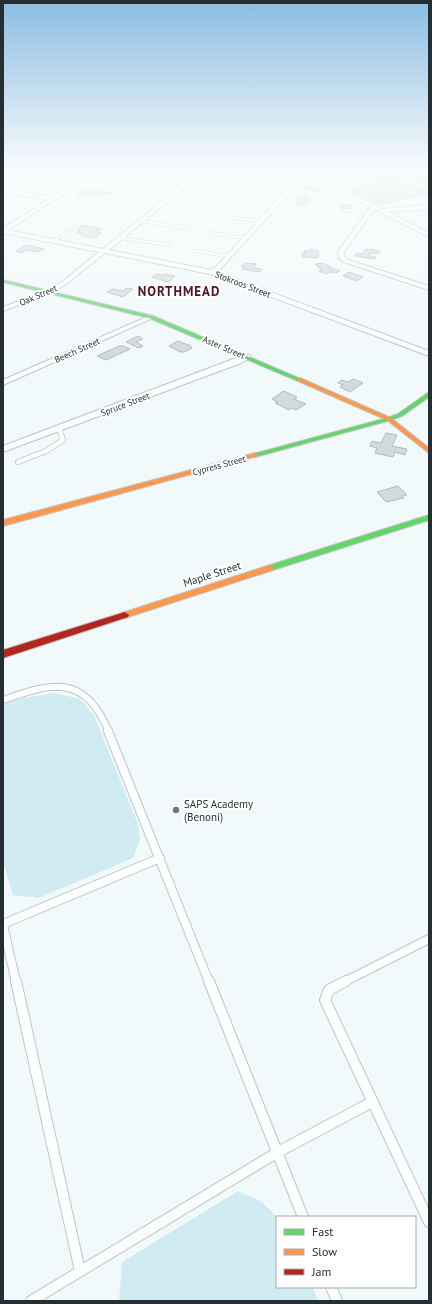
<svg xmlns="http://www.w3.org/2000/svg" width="432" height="1304" font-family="'PT Sans',sans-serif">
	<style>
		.green { fill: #d1ebf3 }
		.building { fill: #d2dadc; stroke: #b2babc }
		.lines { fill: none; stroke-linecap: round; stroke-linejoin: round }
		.lane-far4-casing { stroke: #bdc5c7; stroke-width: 3.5 }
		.lane-far3-casing { stroke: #bdc5c7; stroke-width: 6 }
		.lane-far2-casing { stroke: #bdc5c7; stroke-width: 8 }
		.lane-far1-casing { stroke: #bdc5c7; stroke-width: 10 }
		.lane-casing { stroke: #bdc5c7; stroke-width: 12 }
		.street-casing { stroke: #bdc5c7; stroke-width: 2 }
		.fast-casing { stroke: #bdc5c7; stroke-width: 2 }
		.slow-casing { stroke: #bdc5c7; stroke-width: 2 }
		.jam-casing { stroke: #bdc5c7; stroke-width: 2 }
		.lane-far4 { stroke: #fdfefe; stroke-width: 2.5 }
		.lane-far3 { stroke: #fdfefe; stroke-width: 4.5 }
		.lane-far2 { stroke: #fdfefe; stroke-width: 6 }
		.lane-far1 { stroke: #fdfefe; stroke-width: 8 }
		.lane { stroke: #fdfefe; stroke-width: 10 }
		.street { fill: #fdfefe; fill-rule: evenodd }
		.fast { fill: #63d668; fill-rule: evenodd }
		.slow { fill: #ff974d; fill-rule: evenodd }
		.jam { fill: #b3261e; fill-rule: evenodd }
		.poi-dot { fill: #6d7679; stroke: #fff; stroke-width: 1.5 }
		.labels { text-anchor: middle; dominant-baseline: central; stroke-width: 4; stroke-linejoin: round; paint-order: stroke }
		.far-street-label { font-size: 9px; fill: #252f33; stroke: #fff }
		.street-label { font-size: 11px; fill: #252f33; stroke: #fff }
		.poi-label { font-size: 11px; fill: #252f33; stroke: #fff; text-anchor: start }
		.far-district-label { font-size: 13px; font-weight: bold; letter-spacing: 1px; fill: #551022; stroke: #fff }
	</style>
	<rect width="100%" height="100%" fill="#f2f9fa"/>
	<!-- green -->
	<path class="green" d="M55,693L80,699L94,715L138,824L140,839L133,858L39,898L13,895L3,862V704L23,698Z
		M238,1191L262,1202L277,1217V1287H313L318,1301H119L122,1262Z"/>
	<!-- building -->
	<path class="building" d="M267,172H284L296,174L294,176L274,174L270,178L289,181L287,183L259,180Z
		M366,172H388L429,192V194L381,204L348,188L384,181Z
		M307,186L324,187L325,189H320L321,190H319L320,191H317L306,189L305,188L308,187Z
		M82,191L91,192L93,191L111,193L109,194L100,193L98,195L88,194L85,196L76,195Z
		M300,194L305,195L303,197H309L307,200H311L308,203H306L304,205L296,204L298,202L296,200L298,198L296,197Z
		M341,204L351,205V207L350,209H341Z
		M83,225L101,229L97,232L101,233L94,238L81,236L83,234L76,233L81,229H78Z
		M27,245L36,247L44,249L38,252L26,250L21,253L16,251Z
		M310,249L318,251V258L302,257V253H305L304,251H310Z
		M366,249L380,251L378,254L370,253L369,256L376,257L375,259L355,256L357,253L363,254Z
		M245,263L256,264L253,268L262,269L259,272L242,269L244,267L241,266Z
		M322,263L330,266L329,267L340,271L335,273L330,272L327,274L319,271L323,269L318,268L319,267L315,264Z
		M349,272L363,277L356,281L343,276Z
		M157,274L164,275L165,274L175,276L168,282L152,277Z
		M126,288L133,289L123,297L107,292L112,289L123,291Z
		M138,336L143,339L136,342L143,346L139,348L126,342Z
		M178,341L191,346L190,347L192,348L184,352H180L169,346Z
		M119,346H123L130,349L106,360L97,356Z
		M353,379L363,383L350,392L340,387L343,385L338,383L342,380L348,382Z
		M284,391L297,397L294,399L306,404L296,410L292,408L289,410L275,403L278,402L272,399Z
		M386,433L397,435L392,446L407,449L405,455L395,452L393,457L375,453L377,448L370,446L372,441L381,443Z
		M398,486L407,495L402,496L404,498L386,502L377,492Z"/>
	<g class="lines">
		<!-- lane-far4 casing -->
		<g class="lane-far4-casing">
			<path id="lane-far4" d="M192,179L237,185
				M311,183L322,187L333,185
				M261,189L287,192
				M176,192L223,198
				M324,194L346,198L354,197
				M247,202L274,206
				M160,206L207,212
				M345,210L368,213
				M229,217L260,221
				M142,221L187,228
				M212,233L245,238
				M121,238L170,245
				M53,241L80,224
				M194,251L229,256"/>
		</g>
		<!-- lane-far3 casing -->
		<g class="lane-far3-casing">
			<path id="lane-far3" d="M18,462L46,451L63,440L59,429"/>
		</g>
		<!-- lane-far2 casing -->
		<g class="lane-far2-casing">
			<path id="lane-far2" d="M3,700C53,682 85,674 109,732"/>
		</g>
		<!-- lane-far1 casing -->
		<g class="lane-far1-casing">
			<path id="lane-far1" d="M108,731L209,982
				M3,924L160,858
				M3,925L16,982
				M344,982L429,939"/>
		</g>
		<!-- lane casing -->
		<g class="lane-casing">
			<path id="lane" d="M16,981L80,1271
				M209,981L303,1217
				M346,981L329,990L325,1000L429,1222
				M331,1287L337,1301
				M31,1301L278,1152L372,1102"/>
		</g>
		<!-- street casing -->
		<g class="street-casing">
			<path id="street" d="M90,172H109L185,182L198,172H203L109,250L211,270L218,265L303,172H310L383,209L429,205V209L388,212L429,233V237L374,209L344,252L345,257L348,260L429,286V290L344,262L339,258L338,252L370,207L307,174L222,267L217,272L429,351V356L210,274L105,253L66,284L51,293L3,311V307L47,291L62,282L99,252L3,233V228L48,200L3,192V188L51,197ZM96,173L182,185L103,249L8,230Z
				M414,172H425L406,176L404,175Z
				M151,315L153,316V318L3,385V380Z
				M244,355H250L251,357L241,363L3,452V446Z"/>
		</g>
		<!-- fast casing -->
		<g class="fast-casing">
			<path id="fast" d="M3,280L153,316L303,380L298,381L149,318L3,282Z
				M429,392V397L402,416L391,420L255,457L252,455L253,454L387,418L398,414Z
				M429,515V520L273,570H267L266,568L267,566Z"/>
		</g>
		<!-- slow casing -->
		<g class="slow-casing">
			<path id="slow" d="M398,172H403L429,184V186Z
				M300,378L391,418L429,448V453L387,420L298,381L297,380Z
				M255,453L258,455L257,456L3,526V520Z
				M270,565L274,568L273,570L125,618L121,615L122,613Z"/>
		</g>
		<!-- jam casing -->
		<g class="jam-casing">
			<path id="jam" d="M125,612L129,615L128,617L3,658V650Z"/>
		</g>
		<!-- lane-far4 -->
		<use href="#lane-far4" class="lane-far4"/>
		<!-- lane-far3 -->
		<use href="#lane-far3" class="lane-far3"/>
		<!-- lane-far2 -->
		<use href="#lane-far2" class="lane-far2"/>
		<!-- lane-far1 -->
		<use href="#lane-far1" class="lane-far1"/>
		<!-- lane -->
		<use href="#lane" class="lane"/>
		<!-- street -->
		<use href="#street" class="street"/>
		<!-- fast -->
		<use href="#fast" class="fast"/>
		<!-- slow -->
		<use href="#slow" class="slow"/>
		<!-- jam -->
		<use href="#jam" class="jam"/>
	</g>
	<!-- sky -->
	<linearGradient id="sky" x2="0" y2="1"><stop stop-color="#8bbde2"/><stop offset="0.48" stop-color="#f9fcfd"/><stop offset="1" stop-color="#f9fcfd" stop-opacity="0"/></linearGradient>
	<rect width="432" height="355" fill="url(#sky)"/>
	<!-- markers -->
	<circle class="poi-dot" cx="176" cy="810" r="4"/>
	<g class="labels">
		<!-- far-street labels -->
		<g class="far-street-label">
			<text transform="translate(243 284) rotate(21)">Stokroos Street</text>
			<text transform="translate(38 295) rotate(-23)">Oak Street</text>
			<text transform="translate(224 347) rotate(23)">Aster Street</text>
			<text transform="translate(77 350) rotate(-24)">Beech Street</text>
			<text transform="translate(125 404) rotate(-21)">Spruce Street</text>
			<text transform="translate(219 465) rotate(-15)">Cypress Street</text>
		</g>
		<!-- street labels -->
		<g class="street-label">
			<text transform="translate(212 574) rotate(-18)">Maple Street</text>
		</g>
		<!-- poi labels -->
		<g class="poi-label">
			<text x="184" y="804">SAPS Academy<tspan x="184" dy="13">(Benoni)</tspan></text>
		</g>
		<!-- far-district labels -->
		<g class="far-district-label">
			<text x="179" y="291">NORTHMEAD</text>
		</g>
	</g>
	<!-- border -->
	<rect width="432" height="1304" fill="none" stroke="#252f33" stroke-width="8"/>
	<!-- legend -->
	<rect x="276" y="1216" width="140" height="72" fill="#ffffff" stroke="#a8acad"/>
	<rect x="284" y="1229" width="20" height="6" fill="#63d668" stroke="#a8acad"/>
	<text x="312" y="1236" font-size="12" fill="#252f33">Fast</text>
	<rect x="284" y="1249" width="20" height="6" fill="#ff974d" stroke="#a8acad"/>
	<text x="312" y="1256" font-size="12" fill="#252f33">Slow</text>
	<rect x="284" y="1269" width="20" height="6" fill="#b3261e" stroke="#a8acad"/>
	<text x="312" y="1276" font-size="12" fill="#252f33">Jam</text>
</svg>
